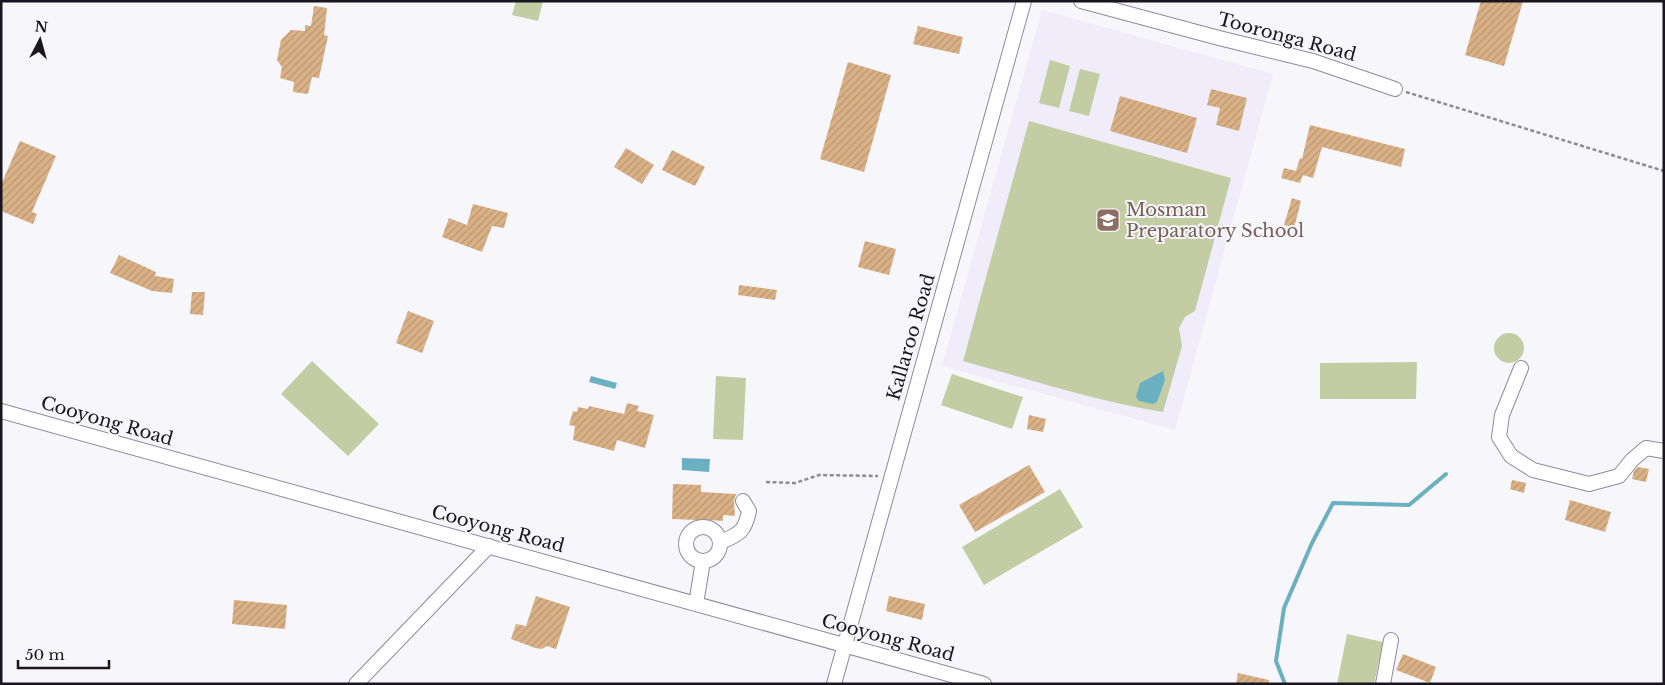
<svg xmlns="http://www.w3.org/2000/svg" width="1665" height="685" font-family="'Libre Baskerville',serif">
	<style>
		.built { fill: #f0ecfa }
		.pitch { fill: #c3cda3 }
		.water { fill: #6ab0c0 }
		.lines { fill: none; stroke-linecap: round; stroke-linejoin: round }
		.stream { stroke: #6ab0c0; stroke-width: 4 }
		.building { fill: url(#building-hatch) }
		.minor-casing { stroke: #9088a0; stroke-width: 16 }
		.path { stroke: #8e8c93; stroke-width: 2.5; stroke-dasharray: 4 2.5; stroke-linecap: butt }
		.minor { stroke: #fff; stroke-width: 14 }
		.labels { text-anchor: middle; dominant-baseline: central; stroke-width: 4; stroke-linejoin: round; paint-order: stroke }
		.street-label { font-size: 18px; fill: #19161f; stroke: #f7f6fb }
		.education-label { font-size: 18px; fill: #785e54; stroke: #f7f6fb; text-anchor: start }
	</style>
	<defs>
		<pattern id="building-hatch" width="6" height="6" patternUnits="userSpaceOnUse" patternTransform="scale(1.25)"><rect width="6" height="6" fill="#dab186"/><path d="M-1 1l2-2M0 6l6-6M5 7l2-2" fill="none" stroke="#ba9873"/></pattern>
	</defs>
	<rect width="100%" height="100%" fill="#f7f6fb"/>
	<!-- built -->
	<path class="built" d="M1042,10L1273,74L1175,430L942,366Z"/>
	<!-- pitch -->
	<path class="pitch" d="M516,1H543L538,21L512,15Z
		M1050,60L1070,66L1059,108L1039,103Z
		M1080,69L1100,74L1089,116L1069,111Z
		M1029,121L1231,178L1195,311L1185,317L1179,328L1182,346L1163,412C1095,401 1029,379 963,361Z
		M1494 348a15 15 0 1 1 30 0a15 15 0 1 1-30 0Z
		M312,361L379,424L348,456L281,394Z
		M1417,362L1416,399H1320V363Z
		M952,374L1023,397L1012,429L941,405Z
		M716,376L746,378L743,440L713,439Z
		M1060,489L1083,527L984,585L962,547Z
		M1347,634L1383,642L1374,684H1337Z"/>
	<!-- water -->
	<path class="water" d="M1163,371L1165,380L1157,402L1153,404L1139,401L1136,397L1140,383Z
		M591,376L617,383L615,389L589,382Z
		M682,458L710,459L709,472L682,470Z"/>
	<g class="lines">
		<!-- stream -->
		<path class="stream" d="M1285,684L1276,661L1284,608L1312,543L1333,503L1409,505L1446,474"/>
	</g>
	<!-- building -->
	<path class="building" d="M1481,1H1523L1504,66L1465,55Z
		M314,6L327,8L324,35L328,36L319,78L312,77L308,94L293,92L294,82L280,78L282,67L277,60L281,40L291,30L305,31V25L311,26Z
		M918,26L963,37L959,54L913,44Z
		M848,62L891,75L864,172L820,159Z
		M1211,89L1247,98L1239,131L1216,125L1220,108L1207,105Z
		M1120,96L1197,118L1187,153L1110,131Z
		M1310,125L1405,149L1401,167L1322,147L1313,178L1303,175L1300,183L1281,178L1284,168L1296,171L1300,158L1302,159Z
		M20,141L56,156L32,212L37,214L33,224L1,211V185Z
		M626,148L654,165L642,184L614,167Z
		M672,150L705,167L695,186L662,170Z
		M1292,198L1301,201L1294,228L1284,225Z
		M473,204L508,213L504,228L492,226L482,252L442,237L449,218L467,225Z
		M865,241L896,249L889,275L858,267Z
		M119,255L156,272L155,276L174,279L172,293L152,291L110,273Z
		M739,285L777,290L775,300L738,295Z
		M192,292H205L203,315L190,314Z
		M408,311L434,321L422,353L396,343Z
		M627,403L639,406L637,411L654,415L645,448L617,440L614,451L573,440L575,426L569,425L573,411L577,412L578,407L588,409L589,406L624,414Z
		M1029,415L1046,419L1043,432L1027,429Z
		M1029,465L1045,492L975,532L959,505Z
		M1638,467L1649,469L1646,482L1632,479L1634,471Z
		M1512,480L1526,483L1524,493L1510,489Z
		M673,484L701,485V492L736,494L734,501L735,516L723,515V521L710,520L709,530H696L697,520L672,519Z
		M1570,500L1611,512L1605,532L1565,520Z
		M536,596L570,607L556,649L547,646L542,649L535,648L511,639L516,624L526,626Z
		M889,596L925,604L922,620L886,611Z
		M234,600L287,605L285,629L232,624Z
		M1403,654L1436,667L1430,683L1396,670Z
		M1238,673L1269,680L1268,684H1236Z"/>
	<g class="lines">
		<!-- minor casing -->
		<g class="minor-casing">
			<path id="minor" d="M1081,1L1219,38L1313,61L1395,89
				M1521,368L1502,415L1499,437L1511,456L1533,470L1589,484L1619,476L1632,460L1646,448L1664,451
				M1,411L984,684
				M686 544a17 17 0 1 1 34 0a17 17 0 1 1-34 0Z
				M721,542C740,534 745,531 749,511L743,501
				M696,604L703,561
				M356,684L489,546
				M834,684L1024,1
				M1383,684L1391,640"/>
		</g>
		<!-- path -->
		<path class="path" d="M1406,92L1664,171
			M766,482L795,483L819,475L878,476"/>
		<!-- minor -->
		<use href="#minor" class="minor"/>
	</g>
	<!-- icons -->
	<defs>
		<g id="school-square" transform="scale(1.25)"><rect x="-9" y="-9" width="18" height="18" rx="4" fill="#8d6e63" stroke="#f7f6fb"/><path d="M0-5L7-2L0 1L-7-2ZM-4 1L0 2.5L4 1V4Q0 6-4 4Z" fill="#fff"/></g>
	</defs>
	<g fill-rule="evenodd">
		<use href="#school-square" x="1108" y="220"/>
	</g>
	<g class="labels">
		<!-- street labels -->
		<g class="street-label">
			<text transform="translate(1287 37) rotate(15)">Tooronga Road</text>
			<text transform="translate(911 337) rotate(-74)">Kallaroo Road</text>
			<text transform="translate(107 421) rotate(16)">Cooyong Road</text>
			<text transform="translate(498 529) rotate(15)">Cooyong Road</text>
			<text transform="translate(888 638) rotate(15)">Cooyong Road</text>
		</g>
		<!-- education labels -->
		<g class="education-label">
			<text x="1126" y="210">Mosman<tspan x="1126" dy="21">Preparatory School</tspan></text>
		</g>
	</g>
	<!-- border -->
	<rect width="1665" height="685" fill="none" stroke="#19161f" stroke-width="5"/>
	<!-- north arrow -->
	<g transform="translate(40 40) rotate(6)" stroke="#f7f6fb" stroke-width="4" paint-order="stroke">
	<path d="M0-4L9 19L0 12L-9 19Z" fill="#19161f"/>
	<text y="-8" font-size="14" font-weight="bold" text-anchor="middle" fill="#19161f">N</text>
	</g>
	<!-- scale -->
	<path d="M18 660v8h91v-8" fill="none" stroke="#19161f" stroke-width="2.5"/>
	<text x="25" y="660" font-size="15" fill="#19161f" stroke="#f7f6fb" stroke-width="4" paint-order="stroke">50 m</text>
</svg>
